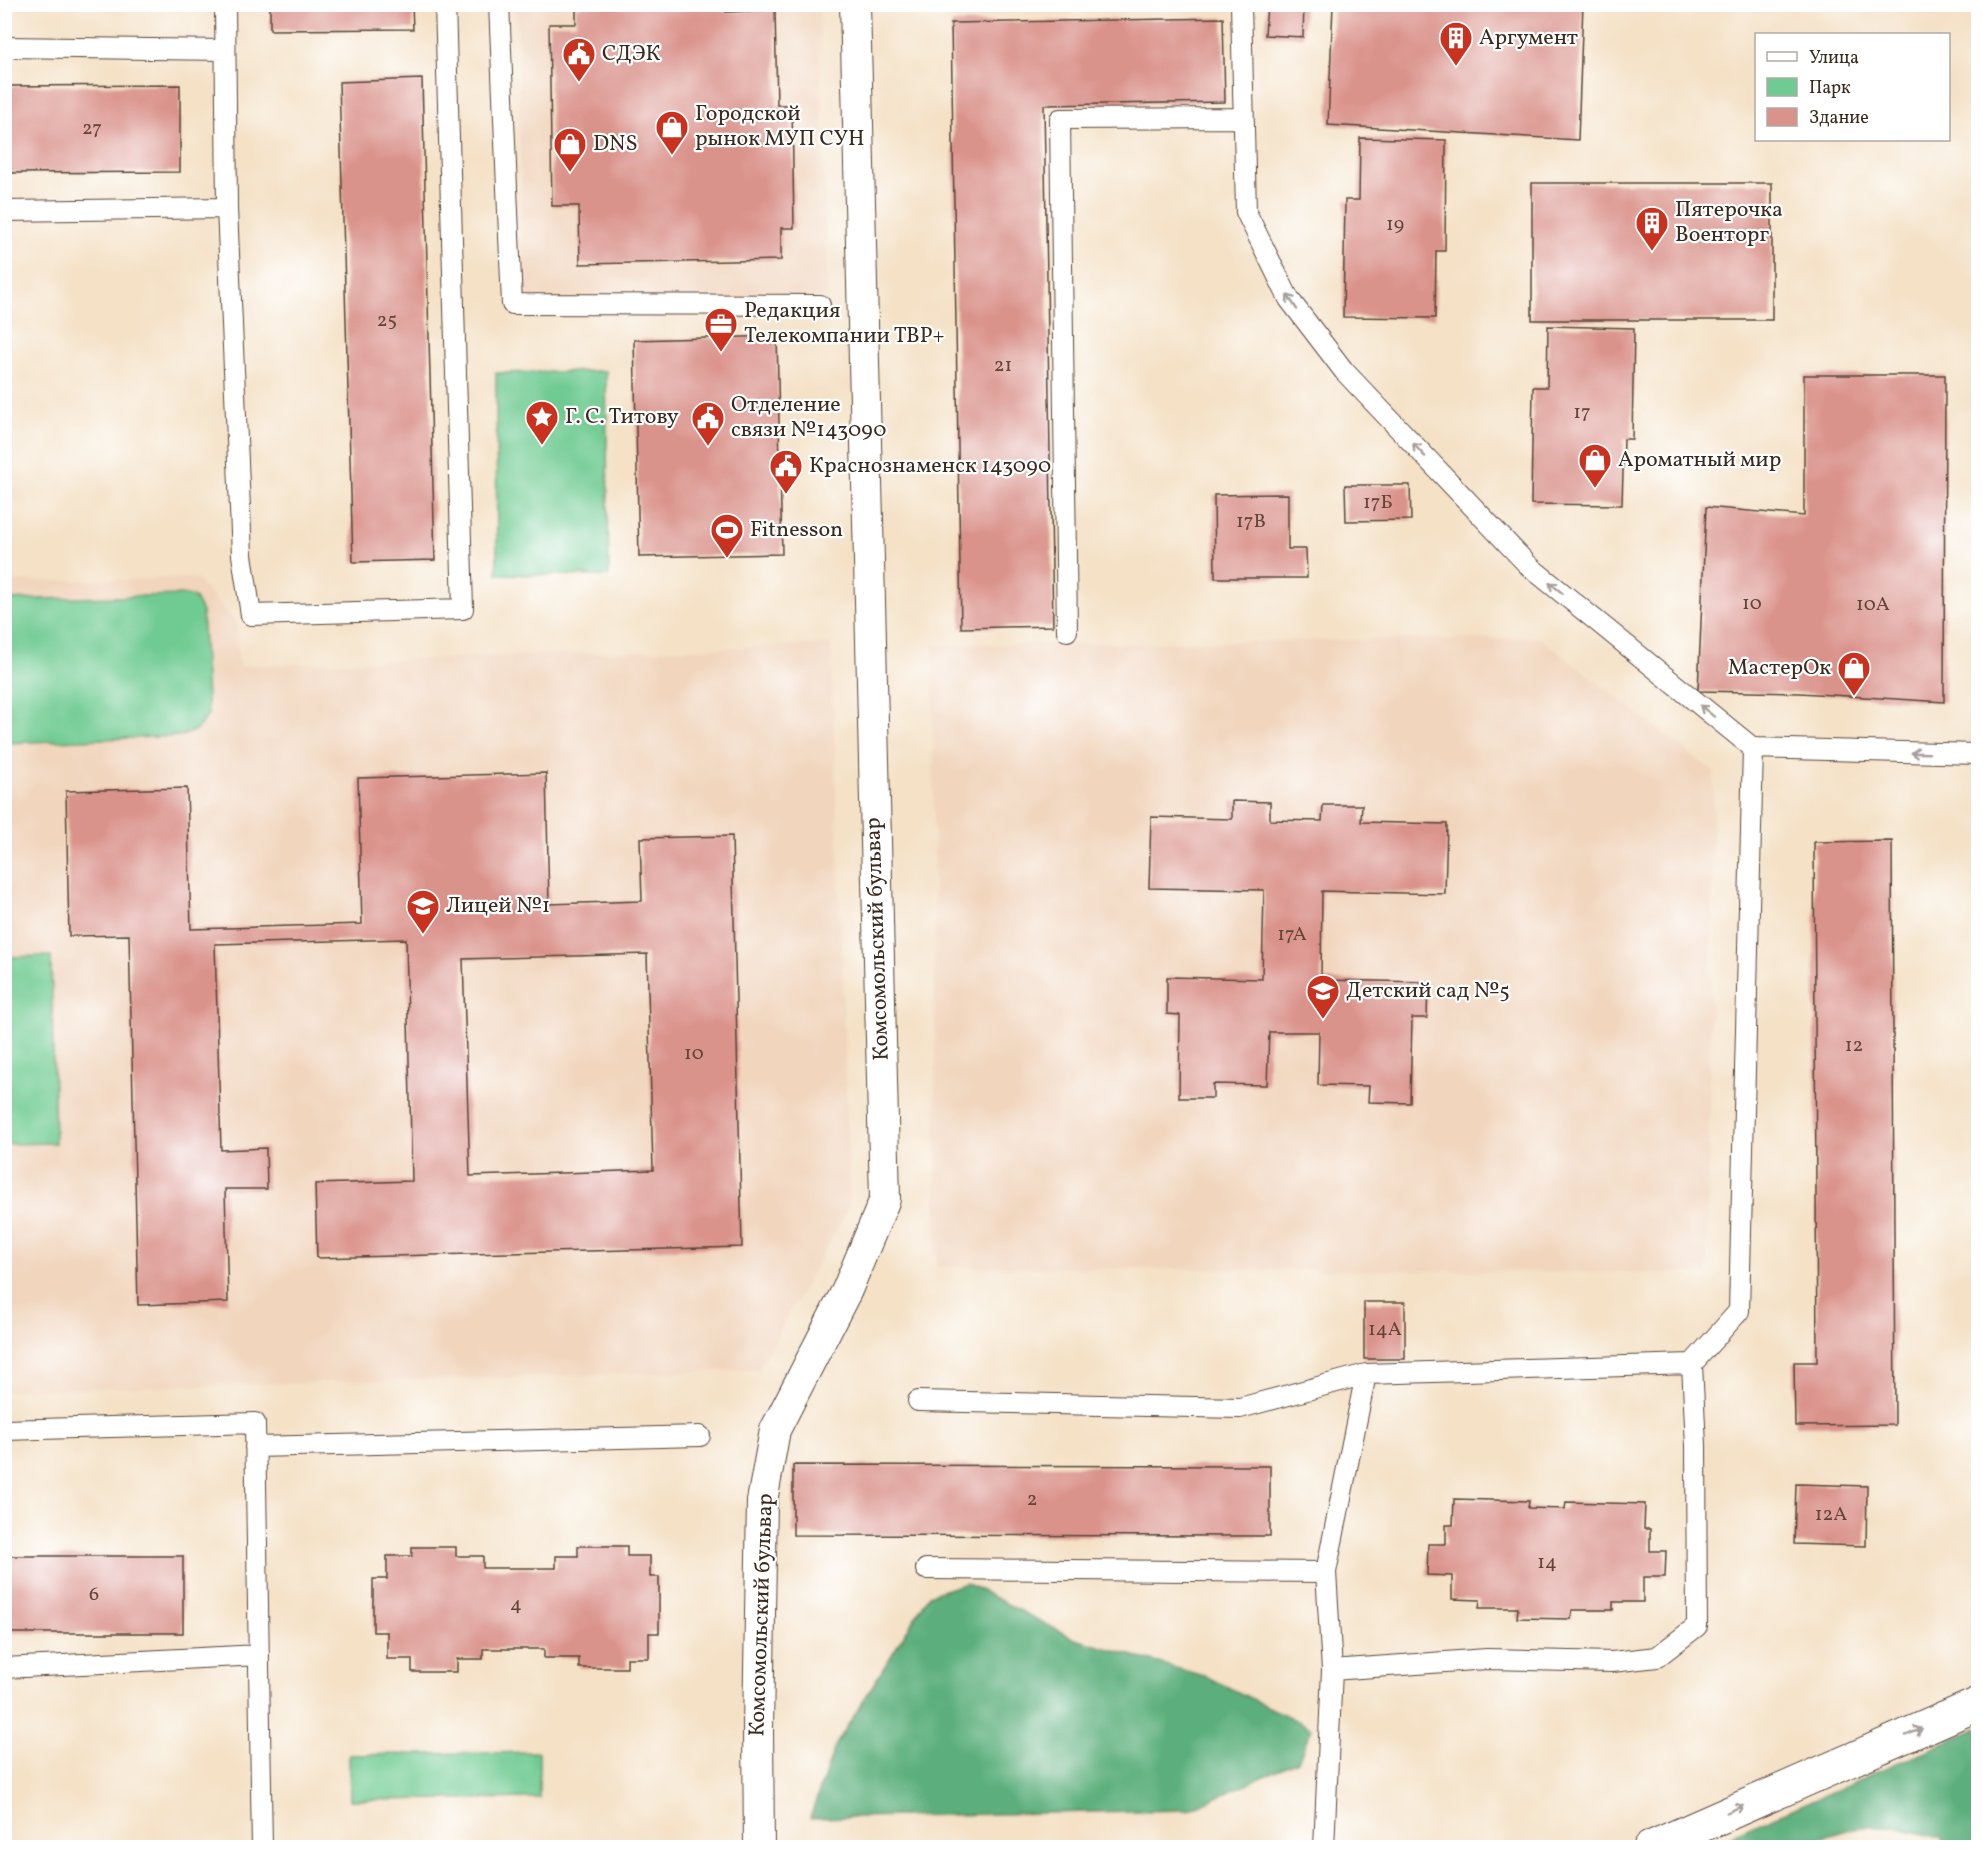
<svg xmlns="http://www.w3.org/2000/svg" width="1983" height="1852" font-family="Vollkorn,serif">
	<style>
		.built { fill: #f1d5bd }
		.green { fill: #70cb92; stroke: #567a58; stroke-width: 1.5 }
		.forest { fill: #5caf7c; stroke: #4c6c4d; stroke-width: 1.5 }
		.building { fill: #da938b; fill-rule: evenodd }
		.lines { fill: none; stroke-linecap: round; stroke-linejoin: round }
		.service-casing { stroke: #574537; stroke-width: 22 }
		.pedestrian-casing { stroke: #574537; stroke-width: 32 }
		.tertiary-casing { stroke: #574537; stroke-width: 35 }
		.service { stroke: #fff; stroke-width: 20 }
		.pedestrian { stroke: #fff; stroke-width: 30 }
		.tertiary { stroke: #fff; stroke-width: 33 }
		.oneway { stroke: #a79f9a }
		.labels { text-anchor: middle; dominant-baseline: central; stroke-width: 4.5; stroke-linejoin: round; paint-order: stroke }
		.number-label { font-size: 20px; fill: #634439 }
		.poi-label { font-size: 22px; fill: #3b2a1e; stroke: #fff; text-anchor: start }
		.street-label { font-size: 22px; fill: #3b2a1e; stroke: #fff }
	</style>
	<rect width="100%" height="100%" fill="#fff"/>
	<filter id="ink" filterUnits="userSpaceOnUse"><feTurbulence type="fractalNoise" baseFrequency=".0167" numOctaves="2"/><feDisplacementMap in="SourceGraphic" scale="12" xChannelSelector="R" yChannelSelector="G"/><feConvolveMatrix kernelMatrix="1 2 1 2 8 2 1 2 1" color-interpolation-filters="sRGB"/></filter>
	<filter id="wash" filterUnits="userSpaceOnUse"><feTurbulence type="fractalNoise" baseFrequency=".008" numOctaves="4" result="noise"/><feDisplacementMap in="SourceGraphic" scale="24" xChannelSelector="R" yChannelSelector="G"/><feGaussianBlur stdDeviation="1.35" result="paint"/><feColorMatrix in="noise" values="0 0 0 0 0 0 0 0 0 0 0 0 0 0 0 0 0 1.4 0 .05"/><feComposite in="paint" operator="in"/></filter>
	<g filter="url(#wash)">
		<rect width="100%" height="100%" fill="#f4e1c6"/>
		<!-- built -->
		<path class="built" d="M516,5H819L828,297L525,307Z
			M195,578L236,622L239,666L831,644L850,1205L758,1370L5,1391L4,582Z
			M1540,638L1714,772L1707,1273L936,1267L933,645Z"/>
		<!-- green -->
		<path class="green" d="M606,371L609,576L497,574L496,373Z
			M185,595L194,597L202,612L208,715L196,730L181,736L5,743V600Z
			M51,956L55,1143L5,1144V957Z
			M539,1752V1798L350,1800L349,1755Z"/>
		<!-- forest -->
		<path class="forest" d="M966,1583L1075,1639L1207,1677L1312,1728L1298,1761L1188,1810L810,1818L835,1746L929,1595Z
			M1978,1728V1847H1946L1941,1838L1895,1827H1859L1824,1837L1804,1847H1717L1735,1834Z"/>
		<g id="blocks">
			<!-- building -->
			<path class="building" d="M270,4H412L413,29L270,30Z
				M596,4H726V12L775,10L777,105H792L794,228H781V260L580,264L579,206H552L549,24H576V7Z
				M1267,4H1304L1303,37L1265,35Z
				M1437,4H1583L1578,140L1328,125L1333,5L1437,10Z
				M1223,18L1225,102L1044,105L1053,626L961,628L951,23Z
				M422,79L435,560L353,562L339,82Z
				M180,85V172L4,173V86Z
				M1360,138L1446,140L1445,251H1436L1435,318L1343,317L1345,200H1359Z
				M1532,183H1772V320H1532Z
				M1548,326L1634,328L1632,439H1624L1622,505L1531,504L1533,387H1547Z
				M777,336L782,554L639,557L634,340Z
				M1804,375H1945L1944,702L1800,693L1698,691L1706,507L1804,516Z
				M1345,485H1410L1411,520L1346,521Z
				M1288,494V549H1306L1307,578H1215L1214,495Z
				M546,773L549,904L642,901L640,838L732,836L742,1247L317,1258L315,1184L412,1181L406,939L215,944L221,1150L266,1148L267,1189H225L228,1302L138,1305L129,935L69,936L66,791L187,788L191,929L362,924L358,778ZM647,954L653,1170L470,1176L463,959Z
				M1232,801L1270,802V820L1322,821L1323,805H1362L1361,822L1447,824L1445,894L1322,891L1321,980L1428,982L1427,1018H1412L1410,1103L1368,1102L1369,1086L1318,1085L1319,1032H1269L1267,1085L1213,1084V1098H1179L1180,1015L1167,1014V977L1262,979L1264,890L1149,888L1151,817L1232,819Z
				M1892,841L1895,1425L1795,1426L1794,1362H1817L1814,842Z
				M1364,1302H1405V1359H1364Z
				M793,1465L1270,1466V1536L793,1535Z
				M1796,1484L1867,1486L1866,1546L1794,1544Z
				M1454,1499L1529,1501L1528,1508L1565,1509L1566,1502L1645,1504L1644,1529H1650V1551H1666L1665,1577H1643V1602H1613V1610H1572L1571,1619L1517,1618L1518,1608H1479L1480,1600L1452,1599V1576L1427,1575L1428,1544H1446V1525H1453Z
				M578,1546H627V1556H650V1577H659V1633H649V1658H627V1668H579V1658H544V1649H483V1659H457V1672H412V1659H387V1632H373V1579H387V1556H412V1547H456V1556H483V1568H556V1556H578Z
				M4,1556H183V1633H4Z"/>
		</g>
	</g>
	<g filter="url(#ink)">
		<use href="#blocks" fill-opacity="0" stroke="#574537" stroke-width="1.5"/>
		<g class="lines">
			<!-- service casing -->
			<g class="service-casing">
				<path id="service" d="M225,4L227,208L242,555L251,615L463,609L445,4
					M499,4L512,304L820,305
					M1241,4L1246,212L1289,299L1344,371L1529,566L1753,748L1978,754
					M4,47L225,50
					M4,211L227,208
					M1067,631L1060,119L1242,118
					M918,1401L1240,1408L1366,1374
					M4,1430L255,1423L262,1848
					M255,1447L700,1436
					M926,1569L1326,1572
					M4,1668L259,1655
					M1332,1670L1487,1659L1612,1662L1657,1657L1697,1626L1696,1446L1692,1364
					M1324,1848L1332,1670L1326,1572L1366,1374L1692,1364L1739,1311L1753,748"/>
			</g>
			<!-- pedestrian casing -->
			<g class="pedestrian-casing">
				<path id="pedestrian" d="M759,1848L758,1728L762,1501L775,1430L847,1290L885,1199L855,4"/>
			</g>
			<!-- tertiary casing -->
			<g class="tertiary-casing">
				<path id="tertiary" d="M1650,1848L1978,1704"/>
			</g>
			<!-- service -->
			<use href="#service" class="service"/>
			<!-- pedestrian -->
			<use href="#pedestrian" class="pedestrian"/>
			<!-- tertiary -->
			<use href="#tertiary" class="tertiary"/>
		</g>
		<!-- one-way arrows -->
		<defs><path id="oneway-shaft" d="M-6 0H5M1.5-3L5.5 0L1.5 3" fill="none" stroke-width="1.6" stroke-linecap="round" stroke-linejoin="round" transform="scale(1.5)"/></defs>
		<g class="oneway">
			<use href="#oneway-shaft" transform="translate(1292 302) rotate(-124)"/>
			<use href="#oneway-shaft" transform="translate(1419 450) rotate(-133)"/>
			<use href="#oneway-shaft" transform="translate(1556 588) rotate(-141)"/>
			<use href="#oneway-shaft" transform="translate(1707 711) rotate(-141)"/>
			<use href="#oneway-shaft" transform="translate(1920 753) rotate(-178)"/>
			<use href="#oneway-shaft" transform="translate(1914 1732) rotate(-23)"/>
			<use href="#oneway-shaft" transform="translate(1735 1809) rotate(-23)"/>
		</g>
	</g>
	<!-- icons -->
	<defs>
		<g id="building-pin" transform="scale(1.725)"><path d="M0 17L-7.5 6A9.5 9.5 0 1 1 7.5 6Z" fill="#c8321e" stroke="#fff"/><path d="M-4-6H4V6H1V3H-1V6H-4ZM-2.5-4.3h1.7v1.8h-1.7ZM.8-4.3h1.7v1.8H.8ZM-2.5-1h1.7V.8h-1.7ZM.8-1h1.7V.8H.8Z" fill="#fff"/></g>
		<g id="civic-pin" transform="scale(1.725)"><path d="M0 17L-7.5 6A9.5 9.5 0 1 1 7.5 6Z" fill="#c8321e" stroke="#fff"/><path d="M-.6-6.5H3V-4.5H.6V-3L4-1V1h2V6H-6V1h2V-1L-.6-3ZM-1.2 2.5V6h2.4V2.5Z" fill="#fff"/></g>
		<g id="shop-pin" transform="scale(1.725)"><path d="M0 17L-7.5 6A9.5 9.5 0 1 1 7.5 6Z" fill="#c8321e" stroke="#fff"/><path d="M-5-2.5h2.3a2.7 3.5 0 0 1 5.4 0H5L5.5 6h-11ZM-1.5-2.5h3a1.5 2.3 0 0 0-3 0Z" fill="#fff"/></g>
		<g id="office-pin" transform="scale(1.725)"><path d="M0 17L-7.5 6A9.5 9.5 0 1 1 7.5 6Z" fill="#c8321e" stroke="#fff"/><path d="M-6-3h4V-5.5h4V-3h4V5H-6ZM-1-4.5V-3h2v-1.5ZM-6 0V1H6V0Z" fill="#fff"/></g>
		<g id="sight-pin" transform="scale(1.725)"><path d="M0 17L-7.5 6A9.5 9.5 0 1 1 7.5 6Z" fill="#c8321e" stroke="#fff"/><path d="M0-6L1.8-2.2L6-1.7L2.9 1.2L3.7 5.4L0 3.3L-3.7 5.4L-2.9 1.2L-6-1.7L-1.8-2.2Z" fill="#fff"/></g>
		<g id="stadium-pin" transform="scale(1.725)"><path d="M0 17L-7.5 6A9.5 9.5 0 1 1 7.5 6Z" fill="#c8321e" stroke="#fff"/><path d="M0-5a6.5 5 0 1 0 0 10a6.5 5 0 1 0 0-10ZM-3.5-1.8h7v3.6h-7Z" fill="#fff"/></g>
		<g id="school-pin" transform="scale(1.725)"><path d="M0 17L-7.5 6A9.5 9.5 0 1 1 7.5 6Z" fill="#c8321e" stroke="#fff"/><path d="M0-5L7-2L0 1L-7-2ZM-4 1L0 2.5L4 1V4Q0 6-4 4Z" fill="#fff"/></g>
	</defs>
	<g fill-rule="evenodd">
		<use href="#building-pin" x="1456" y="38"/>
		<use href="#civic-pin" x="579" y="54"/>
		<use href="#shop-pin" x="672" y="127"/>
		<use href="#shop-pin" x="570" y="144"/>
		<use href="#building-pin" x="1652" y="223"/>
		<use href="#office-pin" x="721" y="324"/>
		<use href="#sight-pin" x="542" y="417"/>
		<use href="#civic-pin" x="708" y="418"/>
		<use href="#shop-pin" x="1595" y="460"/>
		<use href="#civic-pin" x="786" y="466"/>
		<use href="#stadium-pin" x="727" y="530"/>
		<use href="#shop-pin" x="1854" y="668"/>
		<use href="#school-pin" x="423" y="906"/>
		<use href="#school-pin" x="1323" y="991"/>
	</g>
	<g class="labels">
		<!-- number labels -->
		<g class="number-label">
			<text x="92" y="129">27</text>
			<text x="1395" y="225">19</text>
			<text x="387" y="321">25</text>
			<text x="1003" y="366">21</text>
			<text x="1582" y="413">17</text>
			<text x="1378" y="503">17Б</text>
			<text x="1251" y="522">17В</text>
			<text x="1752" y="604">10</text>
			<text x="1873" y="605">10А</text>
			<text x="1292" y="935">17А</text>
			<text x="1854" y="1046">12</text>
			<text x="694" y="1054">10</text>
			<text x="1385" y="1330">14А</text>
			<text x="1032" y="1500">2</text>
			<text x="1831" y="1515">12А</text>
			<text x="1547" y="1563">14</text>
			<text x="94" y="1595">6</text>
			<text x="516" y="1605">4</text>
		</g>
		<!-- poi labels -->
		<g class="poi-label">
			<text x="1479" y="38">Аргумент</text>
			<text x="602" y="54">СДЭК</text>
			<text x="695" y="114">Городской<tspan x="695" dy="25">рынок МУП СУН</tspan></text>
			<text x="593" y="144">DNS</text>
			<text x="1675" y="210">Пятерочка<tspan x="1675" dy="25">Военторг</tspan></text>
			<text x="744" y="311">Редакция<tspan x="744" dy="25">Телекомпании ТВР+</tspan></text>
			<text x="731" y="405">Отделение<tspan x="731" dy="25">связи №143090</tspan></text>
			<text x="565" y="417">Г. С. Титову</text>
			<text x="1618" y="460">Ароматный мир</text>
			<text x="809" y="466">Краснознаменск 143090</text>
			<text x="750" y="530">Fitnesson</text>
			<text x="1831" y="668" text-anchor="end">МастерОк</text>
			<text x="446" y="906">Лицей №1</text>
			<text x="1346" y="991">Детский сад №5</text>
		</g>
		<!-- street labels -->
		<g class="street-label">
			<text transform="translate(878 939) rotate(-92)">Комсомольский бульвар</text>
			<text transform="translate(762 1615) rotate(-88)">Комсомольский бульвар</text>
		</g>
	</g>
	<!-- margin -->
	<rect width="1983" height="1852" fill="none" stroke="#fff" stroke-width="24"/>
	<!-- legend -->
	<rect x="1755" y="33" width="195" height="108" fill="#ffffff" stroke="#b1aaa5" stroke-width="1.5"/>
	<rect x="1767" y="52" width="30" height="9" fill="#ffffff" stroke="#b1aaa5" stroke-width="1.5"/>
	<text x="1809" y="63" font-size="18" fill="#3b2a1e">Улица</text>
	<rect x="1767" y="78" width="30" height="18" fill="#70cb92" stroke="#b1aaa5" stroke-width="1.5"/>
	<text x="1809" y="93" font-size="18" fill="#3b2a1e">Парк</text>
	<rect x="1767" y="108" width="30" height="18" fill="#da938b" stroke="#b1aaa5" stroke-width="1.5"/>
	<text x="1809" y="123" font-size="18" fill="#3b2a1e">Здание</text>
</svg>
